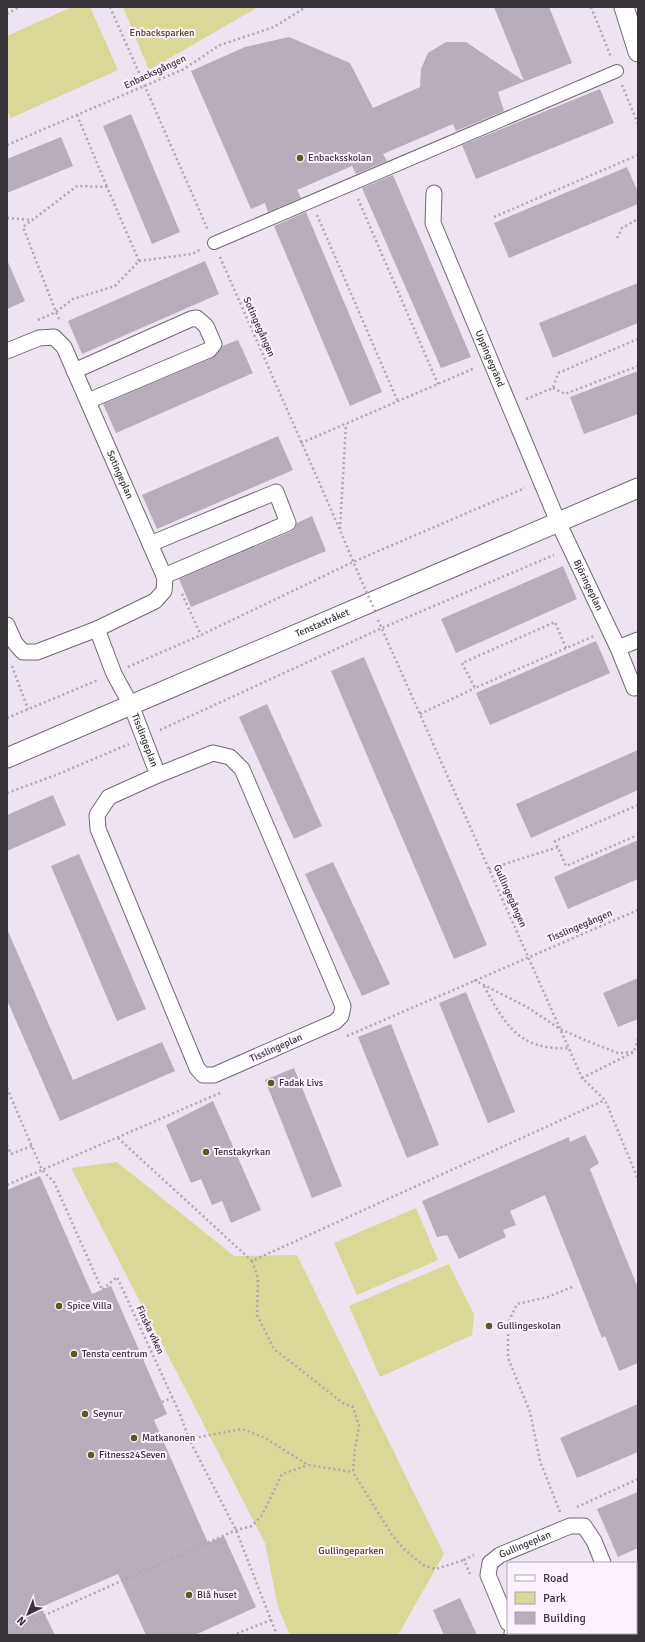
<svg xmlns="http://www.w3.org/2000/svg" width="645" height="1642" font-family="Signika,sans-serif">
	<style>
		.green { fill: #d9d897 }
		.building { fill: #b8adba }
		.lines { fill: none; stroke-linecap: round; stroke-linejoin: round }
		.pedestrian-casing { stroke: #726975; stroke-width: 14 }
		.minor-casing { stroke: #726975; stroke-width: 17 }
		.tertiary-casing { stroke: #726975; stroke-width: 21 }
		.path { stroke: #afa6b1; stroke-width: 2.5; stroke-dasharray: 2 3; stroke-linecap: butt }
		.pedestrian { stroke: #fff; stroke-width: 12 }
		.minor { stroke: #fff; stroke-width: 15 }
		.tertiary { stroke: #fff; stroke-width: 19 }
		.path-bridge { stroke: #afa6b1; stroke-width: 2.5; stroke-dasharray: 2 3; stroke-linecap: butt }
		.poi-dot { fill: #5a5925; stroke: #fbf1fe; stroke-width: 1.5 }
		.labels { text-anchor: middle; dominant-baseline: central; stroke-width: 4; stroke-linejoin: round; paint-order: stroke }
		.park-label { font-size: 10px; fill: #494715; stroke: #fbf1fe }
		.street-label { font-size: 10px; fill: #383439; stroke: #fbf1fe }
		.poi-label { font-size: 10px; fill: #383439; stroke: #fbf1fe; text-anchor: start }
	</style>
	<rect width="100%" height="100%" fill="#eee3f1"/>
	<!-- green -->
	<path class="green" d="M72,7H90L118,70L11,118L7,110V36Z
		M123,7H258L149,70Z
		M117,1162L234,1256L297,1255L444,1554L398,1635H290L278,1607L265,1543L71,1168Z
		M416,1208L438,1260L357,1295L334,1243Z
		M449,1264L474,1314L472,1335L380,1377L349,1306Z"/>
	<!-- building -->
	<path class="building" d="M494,7H549L572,63L498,92L504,111L456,131L453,124L383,154L387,161L356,174L352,166L297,190L301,198L268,212L265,203L251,209L191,71L245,47L289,37L350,63L373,108L420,87L421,69L428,53L446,42H466L524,81Z
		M600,89L614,123L476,179L462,145Z
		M131,114L180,232L152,244L103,126Z
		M61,137L73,166L7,193V159Z
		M627,167L638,192V204L509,258L494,223Z
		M393,175L471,357L441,368L362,188Z
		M306,212L382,392L350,406L274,226Z
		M7,260L25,301L7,309Z
		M205,261L219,294L82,354L68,321Z
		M638,283V323L553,358L539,323Z
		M238,340L253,373L116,433L103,404L212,358L222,346Z
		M638,371V414L584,434L570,397Z
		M278,436L293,470L157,529L142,495Z
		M312,516L326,551L191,607L179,579L292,531L295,528L297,523Z
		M563,566L577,599L456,653L441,619Z
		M596,641L610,673L490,725L476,693Z
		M364,657L487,945L454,959L331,671Z
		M267,704L322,826L294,839L239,717Z
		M638,750V790L531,838L516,804Z
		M53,795L66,825L7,851V815Z
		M638,840V879L568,909L554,877Z
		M79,854L146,1009L117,1021L51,866Z
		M333,862L390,984L362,996L305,874Z
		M7,929L73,1080L162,1042L175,1071L60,1121L7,1000Z
		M638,978V1019L618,1027L603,993Z
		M466,992L515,1112L488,1123L439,1003Z
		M391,1024L439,1145L407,1158L358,1037Z
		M294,1068L342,1186L312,1198L265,1080Z
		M213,1101L261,1210L231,1223L222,1201L212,1205L201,1179L191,1183L166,1125Z
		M585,1135L599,1163L590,1169L638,1288V1363L619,1371L605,1336L602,1338L545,1195L510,1211L516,1225L503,1230L506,1237L459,1259L447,1235L437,1237L422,1201L569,1137L570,1142Z
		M40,1176L92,1294L111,1286L167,1414L154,1420L208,1543L224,1536L256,1607L195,1635H146L118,1574L41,1607L55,1635H7V1190Z
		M638,1404V1452L577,1478L560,1438Z
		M638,1492V1548L618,1557L597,1509Z
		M460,1598L477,1635H444L433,1610Z"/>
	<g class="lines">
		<!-- pedestrian casing -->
		<g class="pedestrian-casing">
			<path id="pedestrian" d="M214,243L617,71"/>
		</g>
		<!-- minor casing -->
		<g class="minor-casing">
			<g id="minor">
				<path id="s1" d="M434,193L433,223L558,522L618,648L634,688L638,686"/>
				<path id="s2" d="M7,351L39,338L54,337L64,347L165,578L164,591L155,601L97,629L37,652H23L15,643L7,625"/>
				<path d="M74,371L191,319L197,318L206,326L214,344L209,350L88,401"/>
				<path d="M150,544L276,492L288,523L164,576"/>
				<path id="s3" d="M97,629L114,674L131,705L158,775L213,753L230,757L242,769L343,1006L341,1016L335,1022L214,1075H203L197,1068L98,829L97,815L109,797L158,775"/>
				<path d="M618,648L638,640"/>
				<path id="s4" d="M508,1623L488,1575L490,1563L500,1555L570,1526H584L594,1541L603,1563"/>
				<path d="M512,1633L513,1635"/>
				<path d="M634,1633L635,1635"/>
			</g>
		</g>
		<!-- tertiary casing -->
		<g class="tertiary-casing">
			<g id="tertiary">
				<path d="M624,7L638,52"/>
				<path id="s5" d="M7,758L638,488"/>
			</g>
		</g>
		<!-- path -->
		<path class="path" d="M110,7L208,230
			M591,7L611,57
			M7,14L19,7
			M622,85L638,124
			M77,115L107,187
			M7,145L184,69L220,45L274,27L306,7
			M358,199L438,384
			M317,215L398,402
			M494,217L638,155
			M7,218L32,220
			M617,238L622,228L638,219
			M220,257L340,530L358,573
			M139,261L192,254L201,249
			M38,320L56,312L73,299L115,286L139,261L107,187L77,186L23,227L56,312L60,321
			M553,388L565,394L638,366
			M526,399L553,388L558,373L638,339
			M301,443L475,368
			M340,529L346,424
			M182,594L201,635
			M378,620L582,1078L605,1100L638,1179
			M566,648L555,622L462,663L475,688L594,636
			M12,666L28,709
			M128,667L201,635L353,562L525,488
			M420,714L475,688
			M7,718L98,680
			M160,730L382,628L554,555
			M7,793L56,775L129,744
			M638,805L555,841L566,866L638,835
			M489,869L558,847
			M474,980L527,1007L560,1029L587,1041L618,1053L634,1052
			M484,986C505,1025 520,1051 569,1048
			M347,1036L638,910
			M582,1078L634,1052L638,1038
			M7,1088L42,1170L7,1185
			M220,1093L42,1170L54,1182L102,1290L117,1277L180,1414L189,1439L236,1530L271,1620L233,1635
			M118,1138L252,1261L605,1100
			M7,1145L11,1154L32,1146
			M252,1261L258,1278L257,1315L274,1349L343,1403L353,1407L359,1426L355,1448L353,1472L392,1535L404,1549L423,1565L436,1569L464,1560
			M162,1402L172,1398
			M189,1439L242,1429L265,1438L308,1465L353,1472
			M577,1507L638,1479
			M560,1512L540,1461L530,1412L508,1358V1323L517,1304L548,1297L572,1287
			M636,1564L638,1563
			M470,1574L464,1560L474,1555
			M271,1620L277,1635
			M7,1632L236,1530L252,1526L262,1515L282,1474L308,1465"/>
		<!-- pedestrian -->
		<use href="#pedestrian" class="pedestrian"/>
		<!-- minor -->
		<use href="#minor" class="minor"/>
		<!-- tertiary -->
		<use href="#tertiary" class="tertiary"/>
		<!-- path-bridge -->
		<path class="path-bridge" d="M358,573L376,613"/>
	</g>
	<!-- markers -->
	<g class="poi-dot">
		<circle cx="300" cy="158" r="4"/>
		<circle cx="271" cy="1083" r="4"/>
		<circle cx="206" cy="1152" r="4"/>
		<circle cx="59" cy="1306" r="4"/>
		<circle cx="489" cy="1326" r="4"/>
		<circle cx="74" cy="1354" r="4"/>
		<circle cx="85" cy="1414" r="4"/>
		<circle cx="134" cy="1438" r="4"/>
		<circle cx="91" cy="1455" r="4"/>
		<circle cx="189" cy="1595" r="4"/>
	</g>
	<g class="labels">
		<!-- park labels -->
		<g class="park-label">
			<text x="162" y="33">Enbacksparken</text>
			<text x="351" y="1551">Gullingeparken</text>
		</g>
		<!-- street labels -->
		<g class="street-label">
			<text transform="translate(155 72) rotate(-25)">Enbacksgången</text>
			<text transform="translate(259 327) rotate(66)">Sotingegången</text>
			<text stroke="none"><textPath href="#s1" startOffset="177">Uppingegränd</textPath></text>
			<text stroke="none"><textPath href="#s2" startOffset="203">Sotingeplan</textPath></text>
			<text stroke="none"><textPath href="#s1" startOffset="424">Björingeplan</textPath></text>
			<text stroke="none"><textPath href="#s5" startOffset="343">Tenstastråket</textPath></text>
			<text stroke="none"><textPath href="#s3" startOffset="121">Tisslingeplan</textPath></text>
			<text transform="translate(510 896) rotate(66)">Gullingegången</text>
			<text transform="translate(580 926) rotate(-23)">Tisslingegången</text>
			<text transform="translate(276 1048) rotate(-24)">Tisslingeplan</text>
			<text transform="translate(150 1330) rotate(65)">Finska viken</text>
			<text stroke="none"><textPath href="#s4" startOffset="104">Gullingeplan</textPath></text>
		</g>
		<!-- poi labels -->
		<g class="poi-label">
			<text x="308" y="158">Enbacksskolan</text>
			<text x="279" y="1083">Fadak Livs</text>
			<text x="214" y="1152">Tenstakyrkan</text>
			<text x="67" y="1306">Spice Villa</text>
			<text x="497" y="1326">Gullingeskolan</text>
			<text x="82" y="1354">Tensta centrum</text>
			<text x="93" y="1414">Seynur</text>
			<text x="142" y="1438">Matkanonen</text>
			<text x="99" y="1455">Fitness24Seven</text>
			<text x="197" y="1595">Blå huset</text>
		</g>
	</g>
	<!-- border -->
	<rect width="645" height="1642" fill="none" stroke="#383439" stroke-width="16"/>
	<!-- legend -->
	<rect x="507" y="1562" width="130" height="72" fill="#fbf1fe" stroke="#ada5af"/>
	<rect x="515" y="1575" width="20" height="6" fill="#ffffff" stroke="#ada5af"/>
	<text x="543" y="1582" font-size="12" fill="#383439">Road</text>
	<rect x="515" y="1592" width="20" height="12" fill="#d9d897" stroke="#ada5af"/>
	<text x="543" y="1602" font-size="12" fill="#383439">Park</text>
	<rect x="515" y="1612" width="20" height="12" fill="#b8adba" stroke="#ada5af"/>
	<text x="543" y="1622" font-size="12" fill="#383439">Building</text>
	<!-- north arrow -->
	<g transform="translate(28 1614) rotate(223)" stroke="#fbf1fe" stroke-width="3" paint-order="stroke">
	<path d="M0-3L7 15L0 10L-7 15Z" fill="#383439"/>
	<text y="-6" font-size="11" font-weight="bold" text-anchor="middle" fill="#383439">N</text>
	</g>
</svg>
